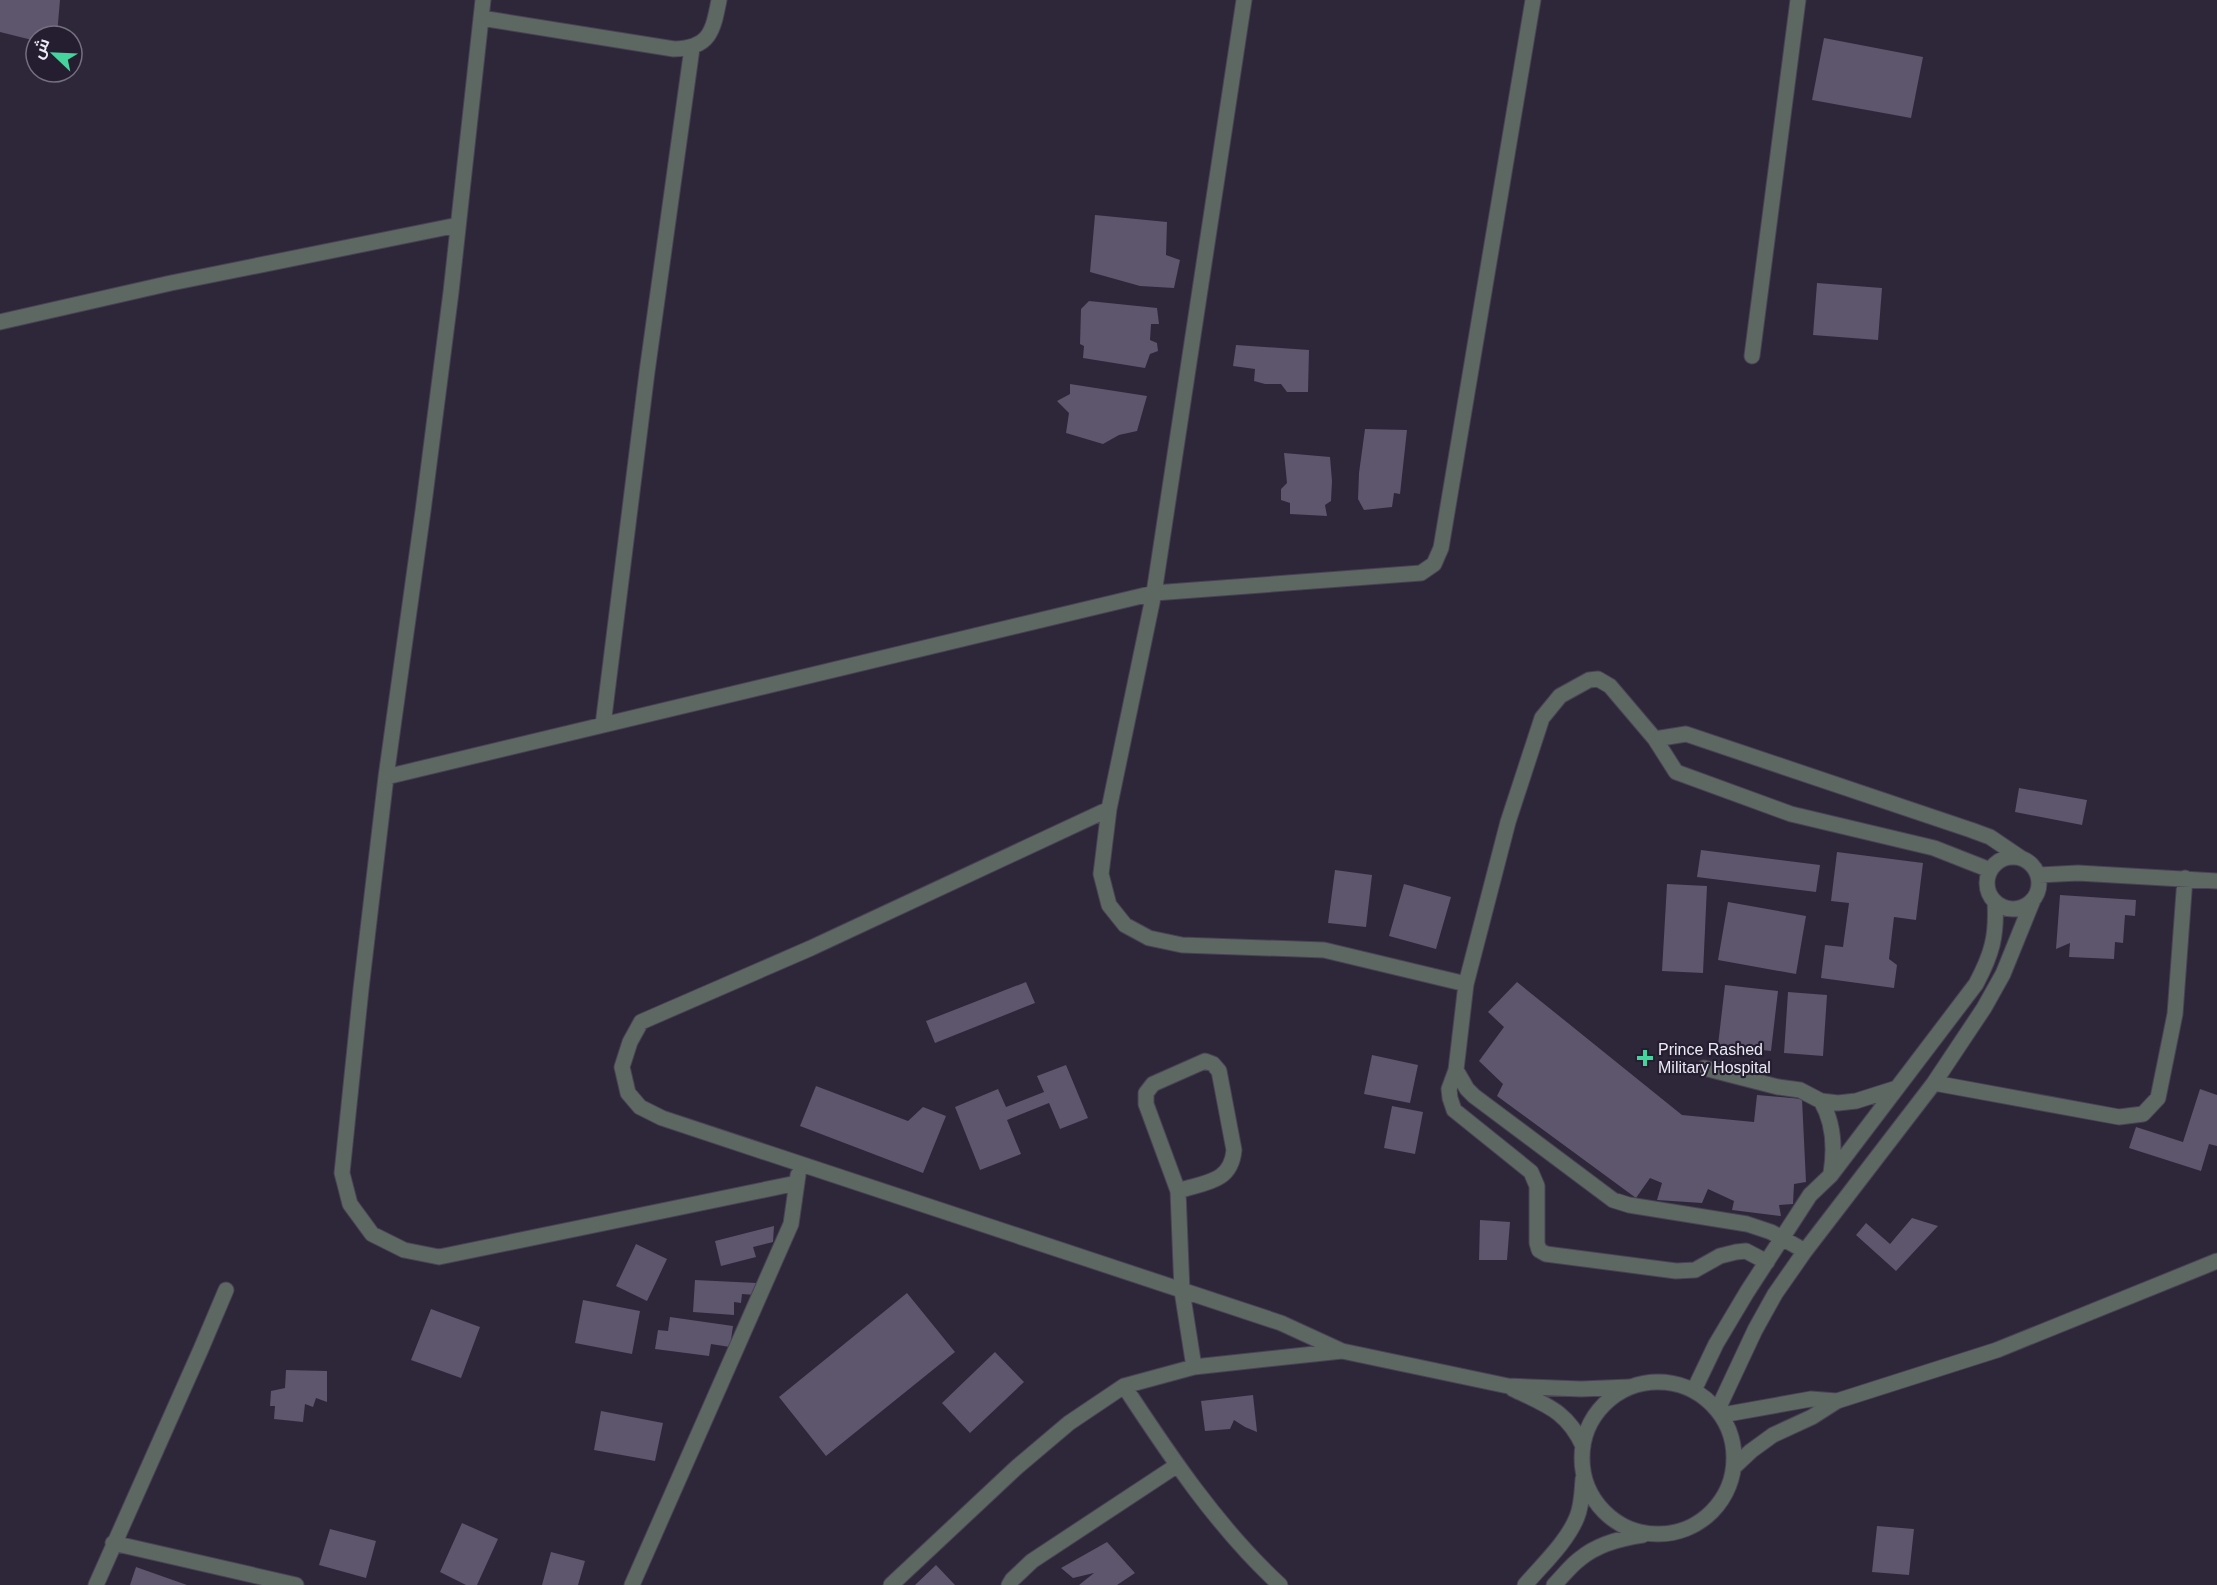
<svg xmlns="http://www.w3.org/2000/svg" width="2217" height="1585" font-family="Arial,Cairo,sans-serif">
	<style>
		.building { fill: #5d566c }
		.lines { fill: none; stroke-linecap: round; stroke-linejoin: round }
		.minor-casing { stroke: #494254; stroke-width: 17 }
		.minor { stroke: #5d6863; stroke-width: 15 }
		.poi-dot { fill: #46d49e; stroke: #241e30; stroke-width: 2 }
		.labels { text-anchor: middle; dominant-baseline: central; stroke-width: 4.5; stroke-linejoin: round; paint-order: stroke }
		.poi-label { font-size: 16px; fill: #edeaf6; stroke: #241e30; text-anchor: start }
	</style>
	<rect width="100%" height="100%" fill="#2e273a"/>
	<!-- building -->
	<path class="building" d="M0,0H60L57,35L36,36V41L0,32Z
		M1824,38L1923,57L1911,118L1812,100Z
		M1095,215L1167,222L1166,255L1180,260L1174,288L1140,286L1090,272Z
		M1817,283L1882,288L1878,340L1813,335Z
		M1089,301L1157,308L1159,324H1151L1150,340L1157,343L1158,351L1150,354L1145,368L1083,358L1084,346L1080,344L1081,309Z
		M1236,345L1309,350L1308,392H1287L1281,384H1265L1254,381L1255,369L1233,366Z
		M1070,384L1147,396L1137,431L1119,435L1103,444L1066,433L1069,413L1057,401L1070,394Z
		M1365,429L1407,430L1400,494L1394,493L1392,507L1364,510L1358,499L1359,473Z
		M1284,453L1330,457L1332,481L1331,501L1325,505L1327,516L1290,514V503L1281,500V489L1287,483Z
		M2019,788L2087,800L2082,825L2015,812Z
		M1701,850L1820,865L1816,892L1697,877Z
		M1837,852L1923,863L1916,920L1894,917L1889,959L1897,965L1894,988L1821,978L1825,945L1843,947L1849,903L1831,901Z
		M1335,870L1372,875L1366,927L1328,923Z
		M1404,884L1451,897L1436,949L1389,936Z
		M1667,884L1707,886L1703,973L1662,971Z
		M2060,895L2136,900L2135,916L2125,915L2123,943L2115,942L2114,959L2069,957L2070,943L2056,949Z
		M1728,902L1806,916L1796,974L1718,960Z
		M1026,982L1035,1003L935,1043L926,1021Z
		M1517,982L1682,1115L1754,1122L1757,1095L1802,1099L1806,1182L1794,1184L1793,1204L1779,1205L1781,1216L1732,1210L1734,1201L1708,1189L1702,1203L1657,1200L1662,1183L1650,1178L1636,1198L1497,1096L1503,1084L1479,1061L1504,1027L1488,1012Z
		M1725,985L1778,991L1771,1051L1718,1045Z
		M1788,992L1827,995L1823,1056L1784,1053Z
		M1372,1055L1418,1065L1410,1103L1364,1094Z
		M1066,1065L1088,1118L1060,1129L1049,1103L1007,1120L1021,1154L980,1170L955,1107L998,1089L1006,1107L1044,1092L1037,1076Z
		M816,1086L908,1121L923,1107L946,1116L923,1173L800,1126Z
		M2200,1089L2217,1095V1146L2209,1144L2201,1171L2129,1148L2136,1127L2183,1142Z
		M1392,1106L1423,1112L1415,1154L1384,1148Z
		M1912,1218L1938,1226L1896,1271L1856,1235L1866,1223L1890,1244Z
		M1480,1220L1510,1222L1507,1260H1479Z
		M774,1226L773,1242L753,1247L756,1257L721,1266L715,1241Z
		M636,1244L667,1259L647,1301L616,1286Z
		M695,1280L757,1283L756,1295L742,1294L741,1303L734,1302V1315L693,1312Z
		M907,1293L955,1352L826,1456L779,1397Z
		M583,1300L640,1311L632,1354L575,1343Z
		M431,1309L480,1327L461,1378L411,1360Z
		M670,1317L733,1326L730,1347L711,1344L709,1356L655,1349L658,1330L668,1331Z
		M995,1352L1024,1382L970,1433L942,1403Z
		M286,1370L327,1371V1402L316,1398L313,1407L305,1404L303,1422L274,1419L275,1406H270L271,1391L285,1388Z
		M1253,1395L1257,1432L1245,1427L1234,1420L1230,1429L1205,1431L1201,1401Z
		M601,1411L663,1423L655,1461L594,1450Z
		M462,1523L498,1539L477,1585H466L440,1572Z
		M1877,1526L1914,1529L1909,1575L1872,1572Z
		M330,1529L376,1541L366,1578L319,1565Z
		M1107,1542L1135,1573L1117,1585H1079L1094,1573L1073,1578L1061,1568Z
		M551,1552L585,1561L578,1585H542Z
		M936,1565L955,1585H915Z
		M136,1567L187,1585H130Z"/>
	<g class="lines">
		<!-- minor casing -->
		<g class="minor-casing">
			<path id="minor" d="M483,0L451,292L423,511L386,777L361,989L342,1173L350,1204L372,1234L404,1250L439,1257L797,1183
				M1244,0L1154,593L1109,809L1101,874L1109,905L1125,925L1149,938L1182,945L1324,950L1466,984
				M481,18L674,49C710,48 713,31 719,0
				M0,322L171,283L458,225
				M1752,356L1798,0
				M603,725L647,372L692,48
				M1655,739L1686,734L1971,830L1990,837L2021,858
				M386,777L1154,593L1421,573L1434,564L1441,548L1533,0
				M1109,809L811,948L641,1022L630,1042L622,1067L628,1093L640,1107L662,1118L1281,1323L1342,1351
				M1987 883a26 26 0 1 1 52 0a26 26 0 1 1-52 0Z
				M2039,875L2078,873L2217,881
				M1704,1068L1778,1087L1800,1090L1821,1101L1838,1103L1856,1101L1897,1088
				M1456,1070L1467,1089L1474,1096L1613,1200L1629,1205L1747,1224L1771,1232L1805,1251
				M1934,1083L2119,1117L2143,1114L2158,1098L2175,1014L2185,878
				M1821,1101C1834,1123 1835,1148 1831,1173
				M1178,1191C1205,1182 1231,1183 1234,1150L1219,1071L1213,1064L1205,1061L1153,1084L1146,1093V1104L1178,1191L1182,1291L1194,1367
				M1767,1262L1746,1251L1736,1252L1720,1256L1695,1270L1676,1271L1546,1254L1539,1250L1537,1243V1186L1531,1172L1454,1110L1450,1098L1449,1089L1456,1070L1466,984L1508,822L1542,718L1560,696L1589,680L1598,679L1610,686L1655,739L1676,772L1791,814L1934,848L1990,870
				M1582 1458a76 76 0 1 1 152 0a76 76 0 1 1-152 0Z
				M1124,1386C1170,1456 1218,1528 1280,1585
				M1513,1389C1546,1405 1567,1411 1583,1446
				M1694,1390L1716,1344L1747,1292L1810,1195L1831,1175L1976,984C1992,954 1997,936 1995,902
				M1718,1409L1755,1330L1775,1294L1805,1251L1934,1083L1984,1008L2003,974L2033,900
				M1722,1415L1811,1399L1837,1401
				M1735,1466L1751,1451L1773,1435L1812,1417L1837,1401L1997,1350L2217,1261
				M113,1543L296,1585
				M96,1585L201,1349L226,1290
				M632,1585L791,1224L798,1175
				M891,1585L1017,1467L1069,1423L1124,1386L1194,1367L1342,1351L1508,1386L1581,1389L1629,1387
				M1009,1585L1012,1580L1032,1561L1176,1466
				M1525,1585C1543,1564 1567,1542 1577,1517C1582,1505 1582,1491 1583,1479
				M1554,1585C1563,1576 1571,1565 1581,1558C1598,1544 1622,1538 1643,1535"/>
		</g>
		<!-- minor -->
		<use href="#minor" class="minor"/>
	</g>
	<!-- markers -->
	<path class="poi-dot" d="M1642 1049h6v6h6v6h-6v6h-6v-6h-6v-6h6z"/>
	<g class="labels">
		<!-- poi labels -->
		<g class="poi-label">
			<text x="1658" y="1049">Prince Rashed<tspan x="1658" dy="18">Military Hospital</tspan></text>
		</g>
	</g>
	<!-- north arrow -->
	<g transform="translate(54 54) rotate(293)"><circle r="28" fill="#241e30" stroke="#74707f" stroke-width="1.5"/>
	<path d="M0-4.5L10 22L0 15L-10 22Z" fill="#46d49e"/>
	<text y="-9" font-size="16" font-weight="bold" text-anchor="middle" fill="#edeaf6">ش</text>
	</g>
</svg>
